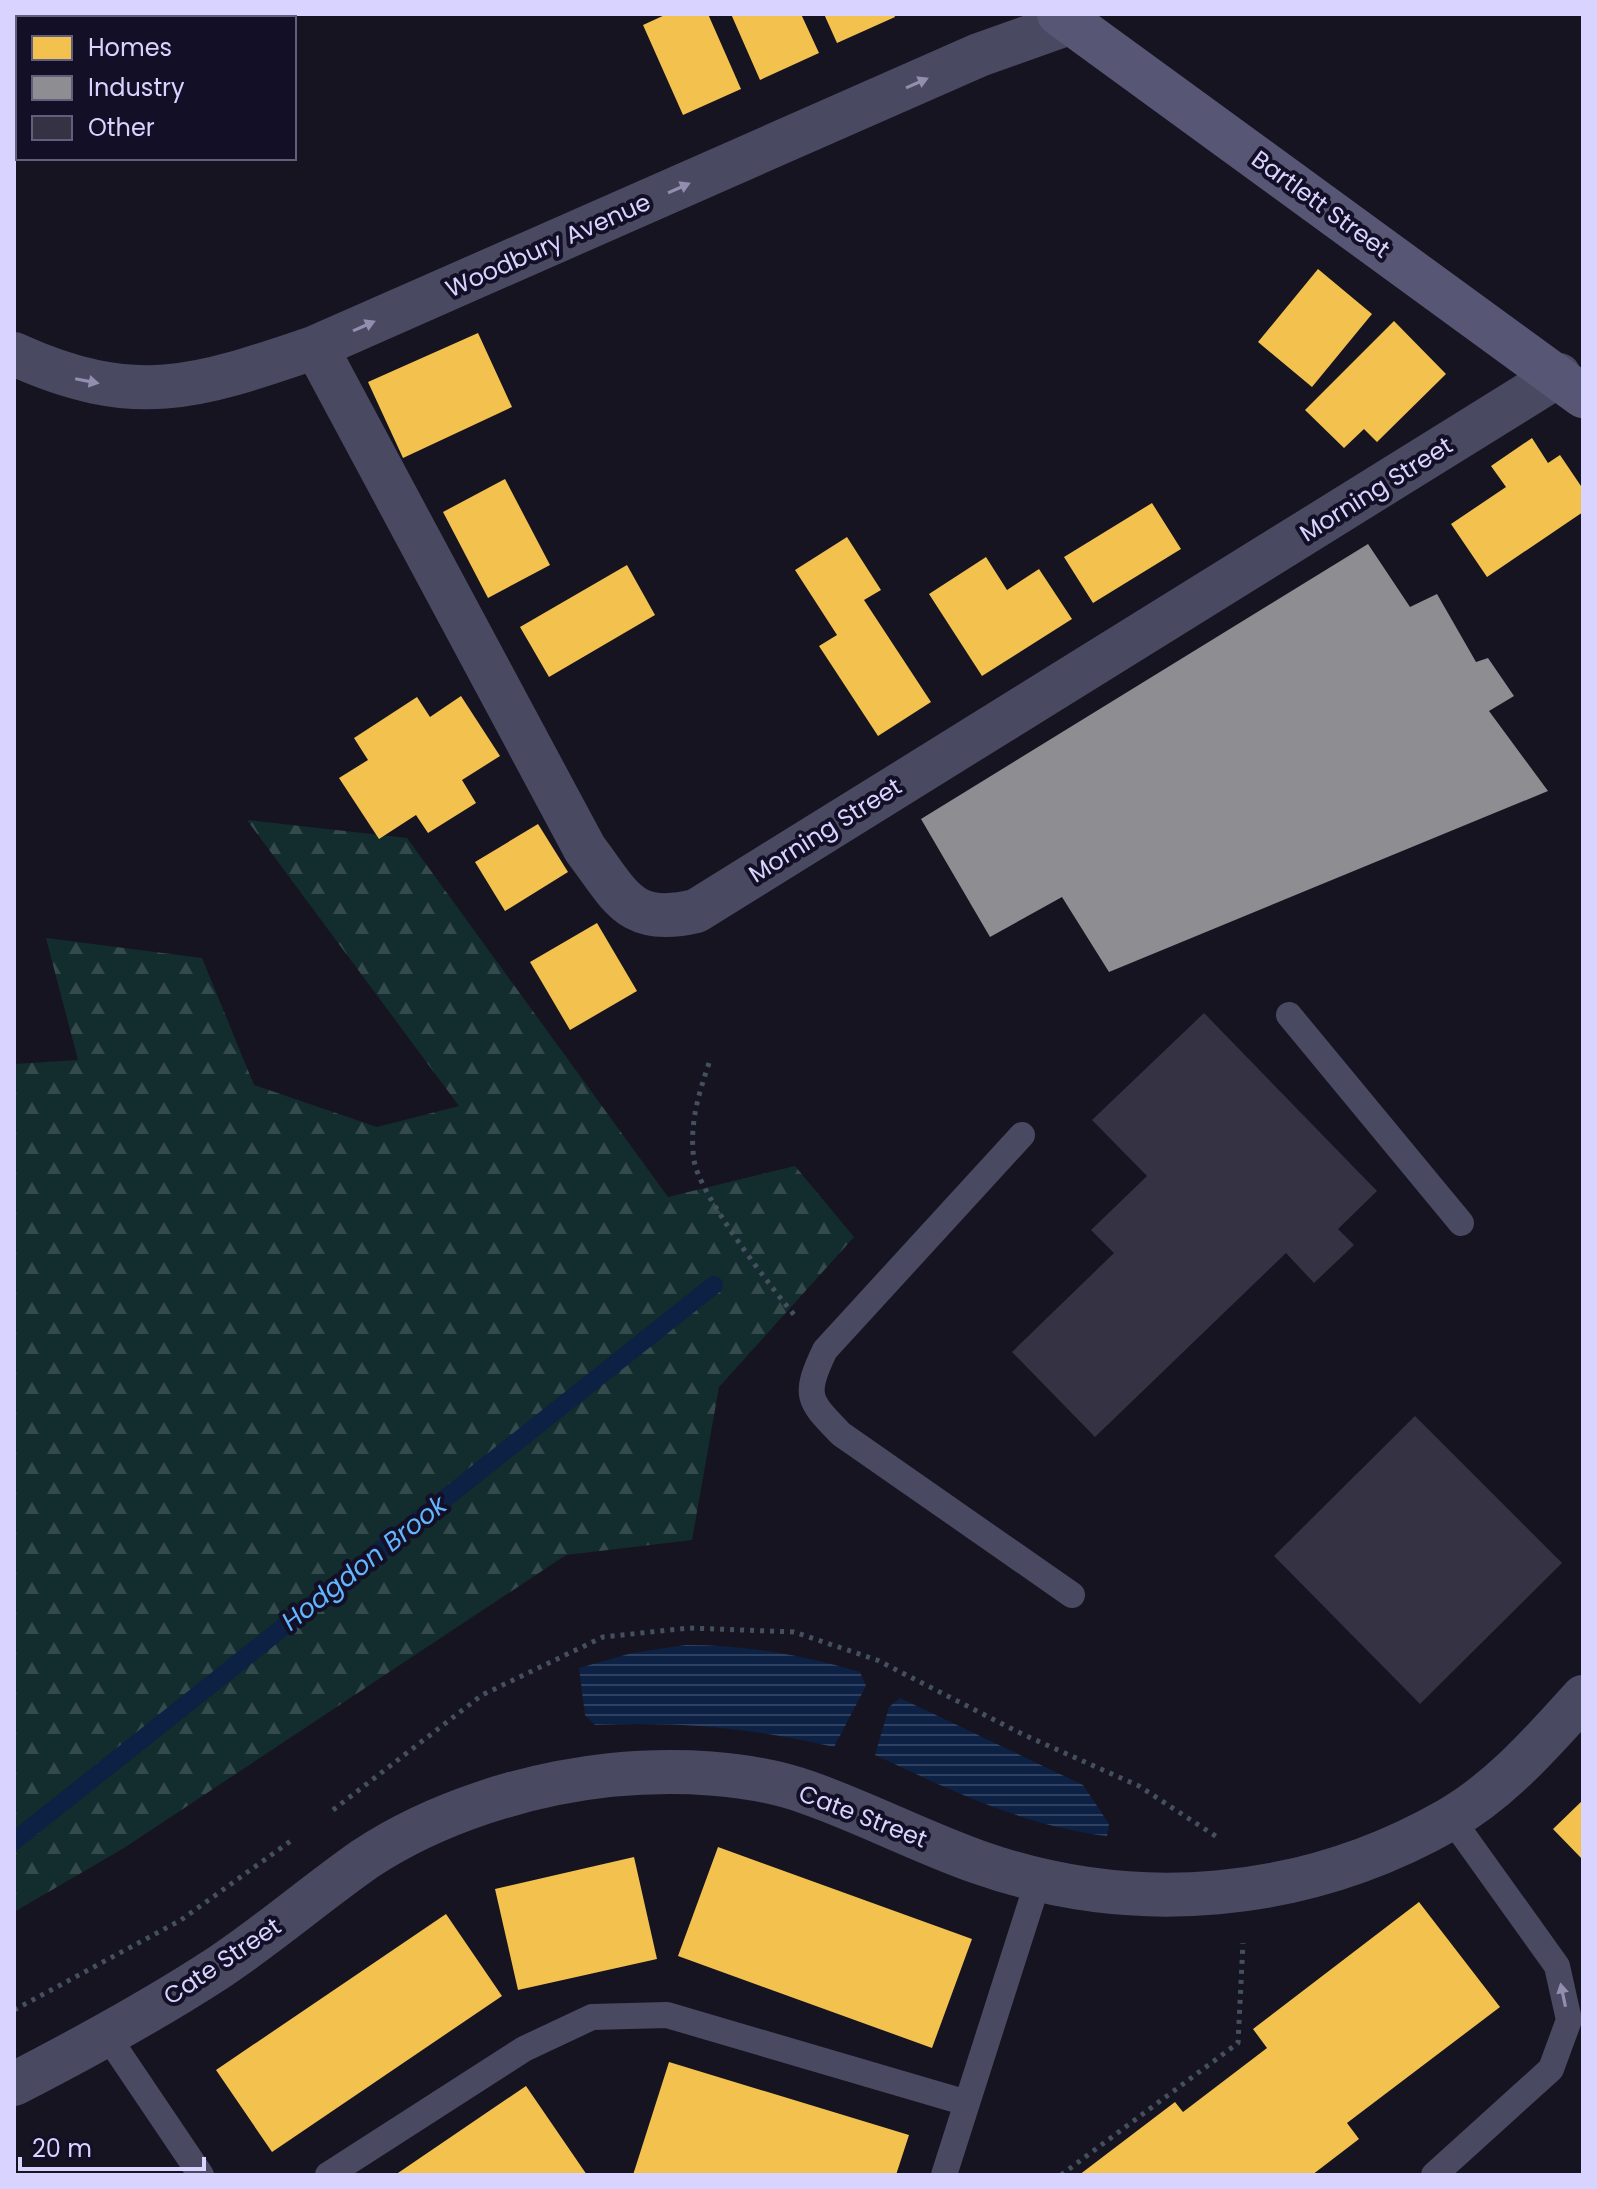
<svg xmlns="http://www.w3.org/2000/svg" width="1597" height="2189" font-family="Poppins,sans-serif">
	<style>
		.forest { fill: url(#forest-firs) }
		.water { fill: url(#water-rules) }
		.homes { fill: #f2c14e }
		.industry { fill: #8d8d92 }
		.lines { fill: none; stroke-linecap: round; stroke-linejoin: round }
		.stream { stroke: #0d2144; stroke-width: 18 }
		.building { fill: #343243 }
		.path { stroke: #44505f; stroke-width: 5; stroke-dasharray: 4 6; stroke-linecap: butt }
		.lane { stroke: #4a4962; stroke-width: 26 }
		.street { stroke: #4a4962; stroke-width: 44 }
		.secondary { stroke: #575674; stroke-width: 44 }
		.oneway { fill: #928eb0 }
		.labels { text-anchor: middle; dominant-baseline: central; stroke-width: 8; stroke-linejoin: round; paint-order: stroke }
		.street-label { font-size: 24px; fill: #d9d4ff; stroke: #130f26 }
		.water-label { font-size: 26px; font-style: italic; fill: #62b6ff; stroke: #130f26 }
	</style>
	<defs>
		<pattern id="forest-firs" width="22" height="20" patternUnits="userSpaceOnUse" patternTransform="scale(2)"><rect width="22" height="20" fill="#132c2d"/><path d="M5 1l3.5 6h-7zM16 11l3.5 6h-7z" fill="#354a4c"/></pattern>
		<pattern id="water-rules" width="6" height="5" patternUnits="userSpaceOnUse" patternTransform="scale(2)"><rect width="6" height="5" fill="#0d2144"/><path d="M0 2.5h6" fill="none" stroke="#304060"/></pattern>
	</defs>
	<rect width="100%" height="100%" fill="#161421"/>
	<!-- forest -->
	<path class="forest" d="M247,820L407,838L668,1197L795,1166L854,1237L719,1387L692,1540L566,1555L124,1848L14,1912V1064L78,1060L46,938L202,958L254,1085L377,1127L459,1106Z"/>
	<!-- water -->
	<path class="water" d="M686,1645C747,1645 801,1655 860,1672L866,1686L834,1747C754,1728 678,1721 595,1725L585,1715L579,1668L632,1653Z
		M900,1698L1083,1785L1109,1824L1107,1836C1024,1826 950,1790 875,1755L889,1707Z"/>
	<!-- homes -->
	<path class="homes" d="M667,14H708L741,89L683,115L643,25Z
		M731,14H801L819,53L760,80Z
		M824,14H894L895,17L837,43Z
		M1318,269L1372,314L1312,387L1258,342Z
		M1394,321L1446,374L1377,442L1364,429L1344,448L1305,410Z
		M478,333L512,407L403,458L368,382Z
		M1532,438L1548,463L1560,455L1583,489V512L1487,577L1451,524L1506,487L1491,466Z
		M505,479L550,565L488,598L443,512Z
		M1152,503L1181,549L1093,603L1064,557Z
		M847,537L881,590L864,600L931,702L878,736L819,646L837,635L795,570Z
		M986,557L1007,590L1039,569L1072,619L982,676L929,594Z
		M627,565L655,615L549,677L520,627Z
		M461,696L500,756L462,780L476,803L428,833L416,815L379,839L339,778L368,760L354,738L417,697L430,717Z
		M538,824L568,872L505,911L475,862Z
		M597,923L637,991L570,1030L530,962Z
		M1583,1800V1860L1553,1829Z
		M718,1847L972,1939L932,2048L678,1956Z
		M634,1857L657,1959L518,1990L495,1889Z
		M1419,1902L1500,2007L1347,2123L1359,2139L1312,2175H1079L1175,2102L1183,2112L1267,2048L1253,2029Z
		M446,1914L502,1996L272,2152L216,2070Z
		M669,2062L909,2135L896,2175H633Z
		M526,2086L587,2175H395Z"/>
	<!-- industry -->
	<path class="industry" d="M1368,544L1410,607L1437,594L1476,662L1488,658L1514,696L1489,711L1548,791L1109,972L1062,897L990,937L921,819Z"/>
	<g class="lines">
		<!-- stream -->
		<path class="stream" d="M14,1841L714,1285"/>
	</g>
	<!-- building -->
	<path class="building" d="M1204,1013L1377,1191L1338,1229L1354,1245L1314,1283L1286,1253L1095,1437L1012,1352L1114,1253L1091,1230L1147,1176L1092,1120Z
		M1415,1416L1562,1563L1420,1704L1274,1556Z"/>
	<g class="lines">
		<!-- path -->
		<path class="path" d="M709,1063C698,1096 689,1125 694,1160C699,1195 771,1287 795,1316
			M333,1810L482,1695L603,1637L689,1628L794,1632L877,1660L1022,1734L1139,1786L1217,1837
			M14,2010L181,1920L292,1840
			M1061,2175L1238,2043L1243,1943"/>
		<!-- lane -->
		<path class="lane" d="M1289,1015L1461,1223
			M1022,1135L825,1350C803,1396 808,1400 841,1434L1072,1595
			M108,2037L201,2175
			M328,2175L524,2049L592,2017L667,2015L967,2103
			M944,2175L1038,1881
			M1434,2175L1551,2069L1569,2020L1557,1966L1451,1818"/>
		<!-- street -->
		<path class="street" d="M316,347L585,849C621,896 629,927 696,911L1559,375
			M14,354C135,409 196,388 316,347L979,55L1069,23
			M14,2084C84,2048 152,2011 218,1968C269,1934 315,1894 365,1859C436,1812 527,1784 610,1775C673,1769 749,1771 809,1793C866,1813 921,1842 978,1862C1134,1917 1304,1902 1448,1820C1501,1790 1543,1741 1583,1697"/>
		<!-- secondary -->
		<path class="secondary" d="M1059,14L1583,396"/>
	</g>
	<!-- one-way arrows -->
	<defs><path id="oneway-solid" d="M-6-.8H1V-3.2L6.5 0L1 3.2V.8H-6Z" transform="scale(2)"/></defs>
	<g class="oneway">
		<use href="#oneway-solid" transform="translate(917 83) rotate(-24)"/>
		<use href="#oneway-solid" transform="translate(679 188) rotate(-24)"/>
		<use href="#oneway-solid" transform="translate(364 326) rotate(-24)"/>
		<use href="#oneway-solid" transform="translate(87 381) rotate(11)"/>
		<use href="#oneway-solid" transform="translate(1563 1995) rotate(-102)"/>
	</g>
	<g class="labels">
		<!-- street labels -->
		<g class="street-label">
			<text transform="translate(1321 204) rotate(36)">Bartlett Street</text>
			<text transform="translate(548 245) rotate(-24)">Woodbury Avenue</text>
			<text transform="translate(1376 489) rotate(-32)">Morning Street</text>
			<text transform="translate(825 830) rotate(-32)">Morning Street</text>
			<text transform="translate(863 1816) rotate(21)">Cate Street</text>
			<text transform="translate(222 1961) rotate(-34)">Cate Street</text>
		</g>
		<!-- water labels -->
		<g class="water-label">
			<text transform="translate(364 1563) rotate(-38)">Hodgdon Brook</text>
		</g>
	</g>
	<!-- border -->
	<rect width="1597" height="2189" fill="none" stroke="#d9d4ff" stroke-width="32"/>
	<!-- legend -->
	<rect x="16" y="16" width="280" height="144" fill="#130f26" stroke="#625e7d" stroke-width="2"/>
	<rect x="32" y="36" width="40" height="24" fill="#f2c14e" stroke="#625e7d" stroke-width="2"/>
	<text x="88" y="56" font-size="24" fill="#d9d4ff">Homes</text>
	<rect x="32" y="76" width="40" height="24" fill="#8d8d92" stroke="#625e7d" stroke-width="2"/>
	<text x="88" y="96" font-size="24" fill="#d9d4ff">Industry</text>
	<rect x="32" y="116" width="40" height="24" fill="#343243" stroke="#625e7d" stroke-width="2"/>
	<text x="88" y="136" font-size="24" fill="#d9d4ff">Other</text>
	<!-- scale -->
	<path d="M20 2157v12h184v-12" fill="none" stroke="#d9d4ff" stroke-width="4"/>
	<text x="32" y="2157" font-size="24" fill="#d9d4ff" stroke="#130f26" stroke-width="6" paint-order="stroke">20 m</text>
</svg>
